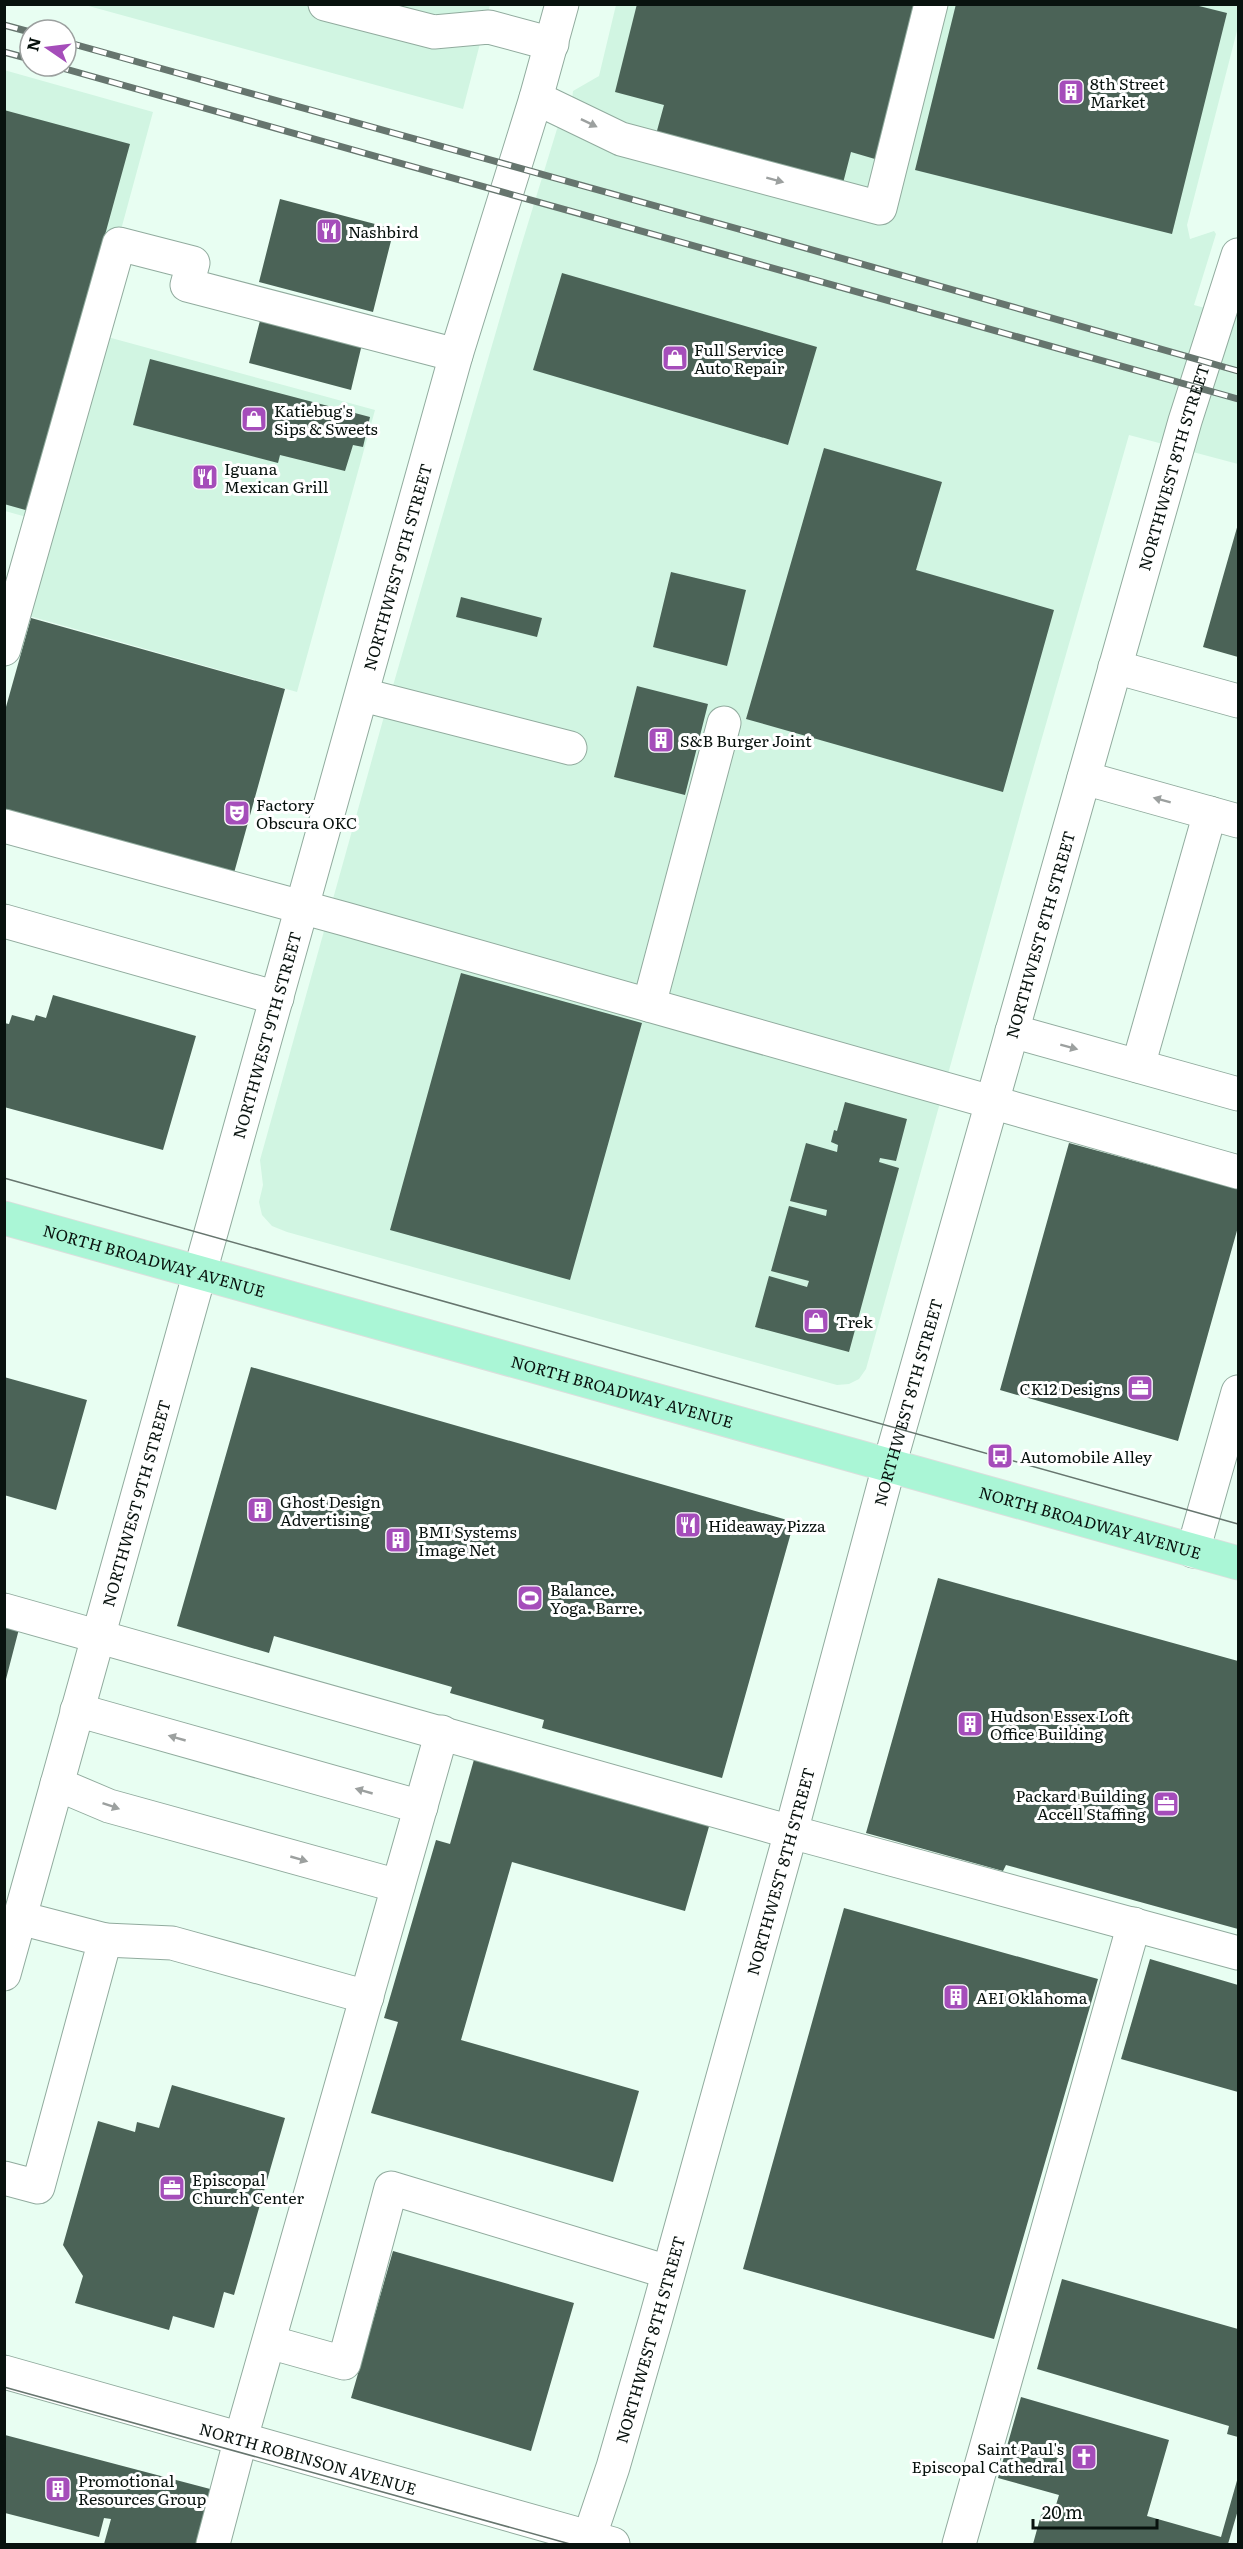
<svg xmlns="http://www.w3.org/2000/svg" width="1243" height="2549" font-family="Literata,serif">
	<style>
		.built { fill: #d1f5e2 }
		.building { fill: #4b6357 }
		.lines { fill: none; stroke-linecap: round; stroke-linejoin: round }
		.minor-casing { stroke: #91ab9e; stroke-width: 35 }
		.major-casing { stroke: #dcdedd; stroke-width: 35 }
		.minor { stroke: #fff; stroke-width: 33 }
		.major { stroke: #aaf6d6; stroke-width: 33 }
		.tram { stroke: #66756e; stroke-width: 1.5 }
		.rail-casing { stroke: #66756e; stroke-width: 7 }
		.rail { stroke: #fff; stroke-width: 4.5; stroke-dasharray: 14; stroke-linecap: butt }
		.oneway { fill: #9ca09f }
		.labels { text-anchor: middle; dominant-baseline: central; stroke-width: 6; stroke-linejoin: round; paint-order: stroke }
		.poi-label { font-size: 16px; fill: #08120e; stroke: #fff; text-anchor: start }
		.street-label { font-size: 16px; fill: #08120e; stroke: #fff }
	</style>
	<rect width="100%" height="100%" fill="#e8fef2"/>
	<!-- built -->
	<path class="built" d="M85,5H490L463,109Z
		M616,5H1238V27L1187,225L1190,239L1214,231L1216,234L1194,305L1238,317V464L1129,435L1025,797L866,1369L859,1379L849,1384L837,1385L287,1232L272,1226L262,1215L259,1202L263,1185L260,1160L383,720L518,256L557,129L572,100L573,91L599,76Z
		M4,70L153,112L93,333L375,410L297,692L15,612L41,521L5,511Z"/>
	<!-- building -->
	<path class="building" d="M637,4H915L875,159L851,152L842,187L655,138L664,105L615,92Z
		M956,4H1191L1227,13L1172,234L915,170Z
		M4,110L130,144L29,511L4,504Z
		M280,199L394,229L373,312L259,282Z
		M562,273L817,347L788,445L533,370Z
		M262,313L363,340L351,390L249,363Z
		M150,359L370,417L363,447L353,445L345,471L280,455L278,463L133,425Z
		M824,448L942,482L916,570L1054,610L1003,792L746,719Z
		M1238,524V657L1203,647Z
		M671,572L746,590L727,666L653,647Z
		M461,597L542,618L537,637L456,617Z
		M31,618L285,689L234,873L4,809V714Z
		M637,686L708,704L685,795L614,777Z
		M461,973L642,1023L570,1280L390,1230Z
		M53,995L196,1036L163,1150L4,1107V1023L9,1024L12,1015L34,1021L36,1015L46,1018Z
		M845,1102L907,1119L896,1161L880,1158L879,1162L899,1168L849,1352L755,1327L769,1276L807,1287L809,1281L771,1271L789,1206L826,1216L827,1210L790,1201L806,1143L837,1152L838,1145L831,1142L834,1130L837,1131Z
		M1069,1143L1238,1189V1227L1178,1441L1000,1390Z
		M251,1367L794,1522L722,1778L542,1728L544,1720L450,1693L452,1687L274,1636L269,1653L177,1626Z
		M4,1377L87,1400L56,1510L4,1495Z
		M938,1578L1238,1661V1929L1006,1865L1003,1871L866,1833Z
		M4,1625L19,1629L5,1683H4Z
		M475,1756L710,1823L685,1911L512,1862L461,2040L639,2091L613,2182L371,2113L398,2022L384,2018L436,1840L450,1844Z
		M844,1908L1098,1979L994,2339L743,2269Z
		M1150,1959L1238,1985V2092L1121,2059Z
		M172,2085L285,2118L234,2295L224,2292L214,2328L173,2316L169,2330L75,2303L83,2276L63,2245L98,2121L135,2132L137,2122L159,2128Z
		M393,2251L574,2303L531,2451L351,2398Z
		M1062,2279L1238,2329V2437L1227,2434L1229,2426L1037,2369Z
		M1021,2397L1169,2440L1147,2516L1221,2537L1238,2477V2510L1228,2544H1033L1041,2515L1056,2505L1059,2495L998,2478Z
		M5,2435L214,2490L200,2544H104L111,2519L104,2518L99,2537L5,2513Z"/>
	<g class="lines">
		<!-- minor casing -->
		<g class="minor-casing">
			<g id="minor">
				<path d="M325,4L434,32L489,27L552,44"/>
				<path d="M536,98L621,139L880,208L931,4"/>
				<path d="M4,649L119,244L193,263L187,285L456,355"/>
				<path d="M1115,667L1238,701"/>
				<path d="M363,695L570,748"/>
				<path d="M1084,778L1238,821"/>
				<path d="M4,826L345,919L1238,1172"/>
				<path d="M4,921L277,998"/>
				<path d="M649,1005L724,723"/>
				<path d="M1012,1031L1238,1094"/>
				<path d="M1138,1066L1210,813"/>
				<path d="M1193,1551L1238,1392"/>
				<path d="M4,1610L791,1832L1238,1953"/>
				<path d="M77,1710L421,1807"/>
				<path d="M57,1784L109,1806L398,1886"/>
				<path d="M105,1940L172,1943L367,1997"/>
				<path id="s1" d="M4,1974L456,355L536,98L562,4"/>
				<path d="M4,2178L38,2187L105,1940L20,1918"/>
				<path d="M269,2342L344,2363L391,2188L668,2272"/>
				<path id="s2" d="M4,2372L613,2544"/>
				<path d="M213,2544L241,2438L442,1732"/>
				<path id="s3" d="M587,2544L613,2467L656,2318L791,1832L889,1466L1185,421L1238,255"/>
				<path d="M959,2544L1134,1924"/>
			</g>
		</g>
		<!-- major casing -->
		<g class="major-casing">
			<g id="major">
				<path id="s4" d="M4,1218L1238,1563"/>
			</g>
		</g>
		<!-- minor -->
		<use href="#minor" class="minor"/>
		<!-- major -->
		<use href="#major" class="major"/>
		<!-- tram -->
		<path class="tram" d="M4,1178L1238,1524
			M4,2387L570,2544"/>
		<!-- rail casing -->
		<g class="rail-casing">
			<path id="rail" d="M4,25L30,32
				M66,42L742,230L1238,371
				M4,52L30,59
				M55,66L1238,399"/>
		</g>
		<!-- rail -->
		<use href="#rail" class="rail"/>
	</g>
	<!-- one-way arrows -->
	<defs><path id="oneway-solid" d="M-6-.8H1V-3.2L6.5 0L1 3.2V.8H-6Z" transform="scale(1.5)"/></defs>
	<g class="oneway">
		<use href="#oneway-solid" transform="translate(589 123) rotate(26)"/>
		<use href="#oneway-solid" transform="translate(775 180) rotate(15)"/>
		<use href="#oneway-solid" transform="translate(1162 800) rotate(-165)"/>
		<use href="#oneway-solid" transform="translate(1069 1047) rotate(15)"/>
		<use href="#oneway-solid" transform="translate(177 1738) rotate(-164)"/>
		<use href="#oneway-solid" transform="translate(364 1791) rotate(-164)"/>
		<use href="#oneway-solid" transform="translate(111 1806) rotate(19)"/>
		<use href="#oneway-solid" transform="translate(299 1859) rotate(16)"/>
	</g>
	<!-- icons -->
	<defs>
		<g id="building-square" transform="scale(1.35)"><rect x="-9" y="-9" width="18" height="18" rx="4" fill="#a54dba" stroke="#fff"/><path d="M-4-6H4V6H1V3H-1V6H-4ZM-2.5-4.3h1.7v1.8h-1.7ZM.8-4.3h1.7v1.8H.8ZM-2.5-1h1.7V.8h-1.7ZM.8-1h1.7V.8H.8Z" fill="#fff"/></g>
		<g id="restaurant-square" transform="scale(1.35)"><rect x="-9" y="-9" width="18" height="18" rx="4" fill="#a54dba" stroke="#fff"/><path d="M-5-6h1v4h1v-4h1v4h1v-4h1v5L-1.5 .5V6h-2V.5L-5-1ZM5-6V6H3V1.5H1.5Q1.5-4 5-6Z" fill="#fff"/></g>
		<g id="shop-square" transform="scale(1.35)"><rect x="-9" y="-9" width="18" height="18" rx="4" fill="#a54dba" stroke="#fff"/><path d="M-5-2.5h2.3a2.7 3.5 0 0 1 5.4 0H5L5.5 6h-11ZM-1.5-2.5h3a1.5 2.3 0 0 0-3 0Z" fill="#fff"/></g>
		<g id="theatre-square" transform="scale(1.35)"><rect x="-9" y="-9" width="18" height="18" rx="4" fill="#a54dba" stroke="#fff"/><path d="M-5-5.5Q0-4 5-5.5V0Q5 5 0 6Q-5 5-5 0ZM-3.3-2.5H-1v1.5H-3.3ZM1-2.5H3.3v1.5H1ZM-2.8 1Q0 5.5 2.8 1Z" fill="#fff"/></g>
		<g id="office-square" transform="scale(1.35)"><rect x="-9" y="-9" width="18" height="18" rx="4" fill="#a54dba" stroke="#fff"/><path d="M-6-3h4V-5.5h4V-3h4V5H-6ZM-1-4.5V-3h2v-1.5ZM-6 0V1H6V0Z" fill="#fff"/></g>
		<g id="bus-square" transform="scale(1.35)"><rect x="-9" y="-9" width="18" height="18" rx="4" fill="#a54dba" stroke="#fff"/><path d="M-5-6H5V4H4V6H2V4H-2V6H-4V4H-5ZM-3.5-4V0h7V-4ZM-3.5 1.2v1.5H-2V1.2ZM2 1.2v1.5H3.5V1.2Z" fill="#fff"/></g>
		<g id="stadium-square" transform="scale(1.35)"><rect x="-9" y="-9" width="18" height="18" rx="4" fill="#a54dba" stroke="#fff"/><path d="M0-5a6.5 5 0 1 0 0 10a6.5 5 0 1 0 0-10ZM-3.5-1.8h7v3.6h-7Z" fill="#fff"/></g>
		<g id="church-square" transform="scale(1.35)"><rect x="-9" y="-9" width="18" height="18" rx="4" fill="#a54dba" stroke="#fff"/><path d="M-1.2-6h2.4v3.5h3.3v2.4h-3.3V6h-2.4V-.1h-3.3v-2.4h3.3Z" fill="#fff"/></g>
	</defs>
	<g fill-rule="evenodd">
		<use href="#building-square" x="1071" y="92"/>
		<use href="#restaurant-square" x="329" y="231"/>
		<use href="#shop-square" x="675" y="358"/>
		<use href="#shop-square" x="254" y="419"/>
		<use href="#restaurant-square" x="205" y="477"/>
		<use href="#building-square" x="661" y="740"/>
		<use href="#theatre-square" x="237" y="813"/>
		<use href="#shop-square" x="816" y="1321"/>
		<use href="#office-square" x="1140" y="1388"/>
		<use href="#bus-square" x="1000" y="1456"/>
		<use href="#building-square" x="260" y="1510"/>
		<use href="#restaurant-square" x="688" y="1525"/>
		<use href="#building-square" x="398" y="1540"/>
		<use href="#stadium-square" x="530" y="1598"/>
		<use href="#building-square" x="970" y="1724"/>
		<use href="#office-square" x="1166" y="1804"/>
		<use href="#building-square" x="956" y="1997"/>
		<use href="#office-square" x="172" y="2188"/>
		<use href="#church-square" x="1084" y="2457"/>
		<use href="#building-square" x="58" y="2489"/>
	</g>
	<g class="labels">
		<!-- poi labels -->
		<g class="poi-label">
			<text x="1090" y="83">8th Street<tspan x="1090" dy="18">Market</tspan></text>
			<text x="348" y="231">Nashbird</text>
			<text x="694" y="349">Full Service<tspan x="694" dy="18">Auto Repair</tspan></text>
			<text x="274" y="410">Katiebug's<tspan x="274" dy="18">Sips &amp; Sweets</tspan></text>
			<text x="224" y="468">Iguana<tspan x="224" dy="18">Mexican Grill</tspan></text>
			<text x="680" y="740">S&amp;B Burger Joint</text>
			<text x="256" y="804">Factory<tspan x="256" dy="18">Obscura OKC</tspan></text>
			<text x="836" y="1321">Trek</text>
			<text x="1120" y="1388" text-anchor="end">CK12 Designs</text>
			<text x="1020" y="1456">Automobile Alley</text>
			<text x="280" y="1501">Ghost Design<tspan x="280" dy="18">Advertising</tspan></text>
			<text x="708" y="1525">Hideaway Pizza</text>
			<text x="418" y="1531">BMI Systems<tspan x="418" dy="18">Image Net</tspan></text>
			<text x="550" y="1589">Balance.<tspan x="550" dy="18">Yoga. Barre.</tspan></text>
			<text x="990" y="1715">Hudson Essex Loft<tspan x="990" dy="18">Office Building</tspan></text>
			<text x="1146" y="1795" text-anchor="end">Packard Building<tspan x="1146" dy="18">Accell Staffing</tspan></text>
			<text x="976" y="1997">AEI Oklahoma</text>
			<text x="192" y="2179">Episcopal<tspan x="192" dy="18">Church Center</tspan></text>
			<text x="1064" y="2448" text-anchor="end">Saint Paul's<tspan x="1064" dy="18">Episcopal Cathedral</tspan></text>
			<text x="78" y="2480">Promotional<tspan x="78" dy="18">Resources Group</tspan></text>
		</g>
		<!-- street labels -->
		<g class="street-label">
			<text stroke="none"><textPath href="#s3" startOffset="2158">NORTHWEST 8TH STREET</textPath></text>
			<text stroke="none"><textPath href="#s1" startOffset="1461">NORTHWEST 9TH STREET</textPath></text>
			<text stroke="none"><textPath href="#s3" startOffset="1672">NORTHWEST 8TH STREET</textPath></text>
			<text stroke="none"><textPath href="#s1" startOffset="975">NORTHWEST 9TH STREET</textPath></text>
			<text stroke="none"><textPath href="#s4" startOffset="156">NORTH BROADWAY AVENUE</textPath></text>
			<text stroke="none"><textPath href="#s4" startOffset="642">NORTH BROADWAY AVENUE</textPath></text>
			<text stroke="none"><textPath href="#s3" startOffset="1186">NORTHWEST 8TH STREET</textPath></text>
			<text stroke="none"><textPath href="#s1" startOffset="489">NORTHWEST 9TH STREET</textPath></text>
			<text stroke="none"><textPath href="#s4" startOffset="1128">NORTH BROADWAY AVENUE</textPath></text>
			<text stroke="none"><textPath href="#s3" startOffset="700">NORTHWEST 8TH STREET</textPath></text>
			<text stroke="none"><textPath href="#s3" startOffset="214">NORTHWEST 8TH STREET</textPath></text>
			<text stroke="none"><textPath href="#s2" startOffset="316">NORTH ROBINSON AVENUE</textPath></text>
		</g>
	</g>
	<!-- border -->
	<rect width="1243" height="2549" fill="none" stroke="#08120e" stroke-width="12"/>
	<!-- north arrow -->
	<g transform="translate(48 48) rotate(284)"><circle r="28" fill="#ffffff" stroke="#9ca09f" stroke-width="1.5"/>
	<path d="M0-4.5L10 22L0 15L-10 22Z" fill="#a54dba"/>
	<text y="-9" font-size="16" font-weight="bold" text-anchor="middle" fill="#08120e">N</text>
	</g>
	<!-- scale -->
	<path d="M1033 2519v9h124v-9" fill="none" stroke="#08120e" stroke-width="3"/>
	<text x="1042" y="2519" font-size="18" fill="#08120e" stroke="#ffffff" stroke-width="4.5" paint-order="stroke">20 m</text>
</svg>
